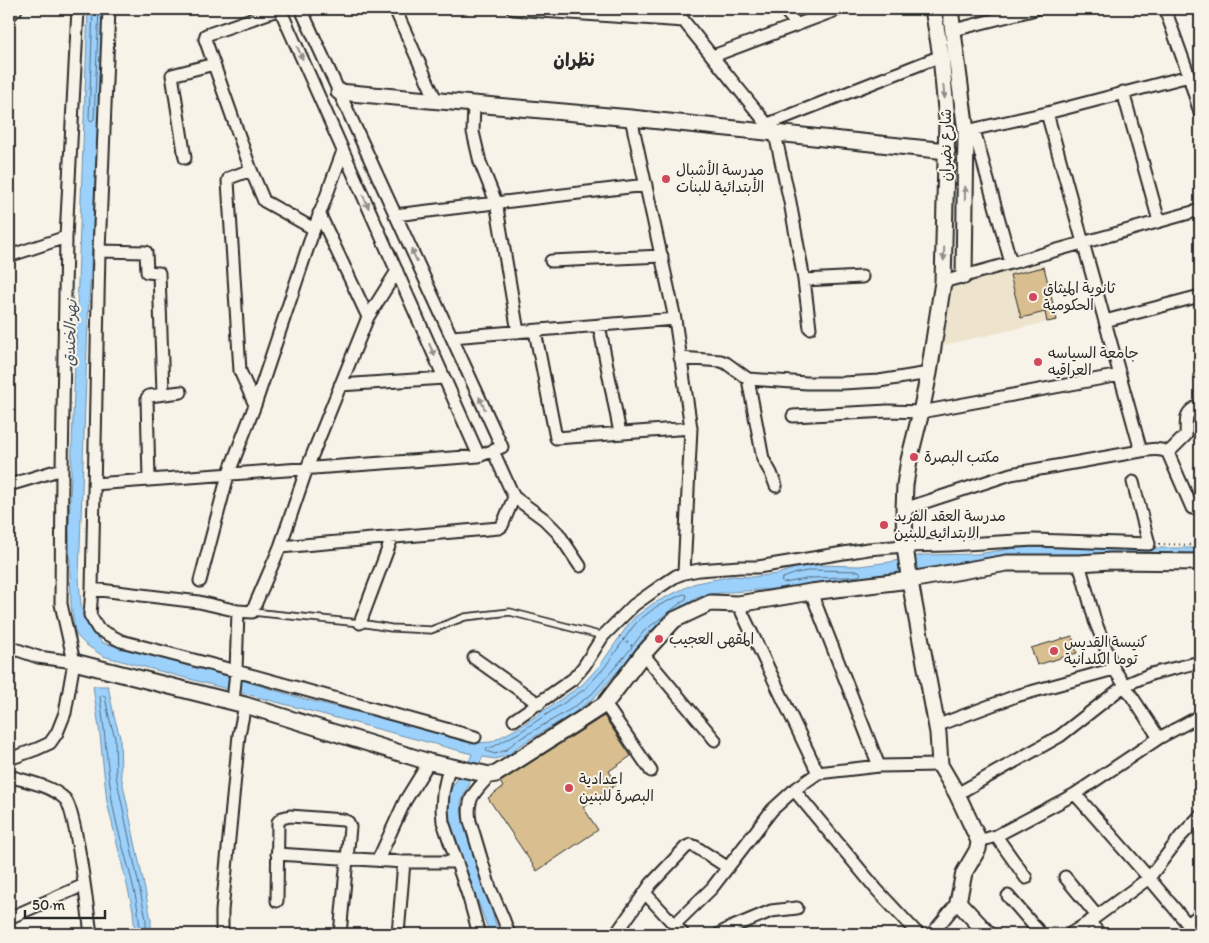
<svg xmlns="http://www.w3.org/2000/svg" width="1209" height="943" font-family="Itim,'Playpen Sans Arabic',sans-serif">
	<style>
		.built { fill: #eee3cd }
		.water { fill: #9cd1fb; stroke: #6f8fa8 }
		.lines { fill: none; stroke-linecap: round; stroke-linejoin: round }
		.shore { stroke: #586d7e; stroke-width: 1 }
		.building { fill: #d9bf8f; stroke: #2b2b2b }
		.lane-casing { stroke: #2b2b2b; stroke-width: 9 }
		.street-casing { stroke: #2b2b2b; stroke-width: 15 }
		.secondary-casing { stroke: #2b2b2b; stroke-width: 19 }
		.path { stroke: #2b2b2b; stroke-width: 2; stroke-dasharray: 1 4; stroke-linecap: butt }
		.lane { stroke: #f7f3e8; stroke-width: 5.5 }
		.street { stroke: #f7f3e8; stroke-width: 11 }
		.secondary { stroke: #f7f3e8; stroke-width: 15 }
		.oneway { fill: #918f8a }
		.poi-dot { fill: #d1495b; stroke: #f7f3e8; stroke-width: 2 }
		.labels { text-anchor: middle; dominant-baseline: central; stroke-width: 4; stroke-linejoin: round; paint-order: stroke }
		.street-label { font-size: 15px; fill: #2b2b2b; stroke: #f7f3e8 }
		.poi-label { font-size: 15px; fill: #2b2b2b; stroke: #f7f3e8; text-anchor: start }
		.water-label { font-size: 16px; font-style: italic; fill: #47545f; stroke: #f7f3e8 }
		.quarter-label { font-size: 18px; font-weight: bold; fill: #2b2b2b; stroke: #f7f3e8 }
	</style>
	<rect width="100%" height="100%" fill="#f7f3e8"/>
	<filter id="ink" filterUnits="userSpaceOnUse"><feTurbulence type="fractalNoise" baseFrequency=".02" numOctaves="2"/><feDisplacementMap in="SourceGraphic" scale="10" xChannelSelector="R" yChannelSelector="G"/><feConvolveMatrix kernelMatrix="1 2 1 2 8 2 1 2 1" color-interpolation-filters="sRGB"/></filter>
	<g filter="url(#ink)">
		<!-- built -->
		<path class="built" d="M1041,264L1044,267L1057,320L943,345L949,287Z"/>
		<!-- water -->
		<path class="water" d="M88,9H104L99,115L88,320L79,576C81,607 79,621 103,643L211,671L301,698L463,739L476,743L491,742L518,728L582,685L601,664L628,625L635,617L654,603L693,584L701,582L733,576L752,577L778,574L795,568L812,565L860,566L890,562L923,555L977,554L1023,547L1073,548H1200V556L944,568L847,582L812,583L774,589L730,592L710,594L696,598L675,612L647,634L633,654L595,697L574,713L519,746L508,755L495,759L483,757L472,776L469,785L463,797L461,803L462,815L468,838L475,858L499,934H488L487,926L453,834C448,816 444,796 456,781C459,777 462,775 464,772C467,766 470,760 472,754L103,656L85,644L78,637L75,632L71,605L69,528Z
			M93,686H108L114,716L120,737L121,775L151,919V934H135L133,910L107,802L100,735Z"/>
		<g class="lines">
			<!-- shore -->
			<path class="shore" d="M93,9L89,119L91,121L94,119L99,9
				M813,570L859,571L861,574L859,576L846,577L812,578L784,583L781,581L783,578L797,573Z
				M684,594L687,595L686,599L644,631L629,651L592,694L571,709L516,741L506,750L495,754L486,751L487,748L493,747L520,732L585,689L605,667L632,628L638,621L656,607Z
				M140,934C139,888 119,845 112,800C107,766 105,731 100,697L102,695L105,696L109,717L115,738L116,776L146,919V934"/>
		</g>
		<!-- building -->
		<path class="building" d="M1044,267L1057,320L1047,322L1045,312L1021,318L1010,275Z
			M1072,636L1077,653L1037,665L1031,648Z
			M604,716L631,756L609,771L617,784L583,807L598,830L537,871L488,798L503,787L500,782Z"/>
		<g class="lines">
			<!-- lane casing -->
			<g class="lane-casing">
				<path id="lane" d="M252,612L360,623L391,628L431,630L465,617L510,612L603,636"/>
			</g>
			<!-- street casing -->
			<g class="street-casing">
				<path id="street" d="M109,9L99,251L92,589L90,615L98,629L121,641L236,671L475,737
					M280,9L479,456
					M280,9L206,35L205,39L251,170L264,201L314,229
					M395,9L436,100
					M513,9L684,21
					M674,9L775,134L790,202L804,280L810,328
					M784,9L797,25
					M1165,9L1189,76L1200,113
					M954,30L1036,9
					M713,56L839,9
					M1123,92L1159,221
					M474,104L473,132L480,162L496,202L518,332
					M1047,113L1141,451
					M631,118L675,319L691,428L684,573
					M768,124L941,56
					M974,130L1011,263
					M966,131L1047,113L1189,76
					M185,158L172,75L214,64
					M251,170L229,178L228,181L240,371L255,405
					M319,213L368,317
					M395,215L646,185
					M99,251L146,252L147,272L159,273L163,393
					M9,256L66,237
					M551,261L662,256
					M804,280L862,277
					M943,282L1200,210
					M1105,321L1200,296
					M599,325L620,433
					M535,331L556,438L691,428
					M452,337L675,319
					M680,358L721,361L726,363L748,379L807,383H843L879,381L929,373
					M748,379L763,459L771,473L776,486
					M340,385L444,378
					M793,416L888,411L921,412L1120,375
					M493,451L514,497L544,519L558,533L580,566
					M1168,453L1186,435C1187,418 1183,413 1200,405
					M149,480L147,398L149,396L181,392
					M94,484C222,475 351,465 479,456L502,447L301,9
					M9,485L62,469
					M904,509L1011,474L1141,451C1150,450 1161,447 1168,453L1192,508L1200,509
					M280,547L499,528L502,526L514,497
					M1079,563L1095,621L1114,669L1159,738
					M200,581L228,475L255,405L314,229L343,151
					M92,589L199,602L238,611L252,612L280,547L307,468L368,317L397,271
					M811,592L879,766
					M738,604L818,773
					M360,623L392,538
					M9,647L38,657L74,662
					M643,654L715,740
					M474,658L539,704
					M233,702L236,671L238,611
					M605,704L651,771
					M514,720L573,679L584,666L603,636L634,605L658,588L676,576L684,573L699,570L739,567H758L868,549L905,546L949,545L1034,540L1149,544L1133,482
					M936,726L1016,696L1027,693L1114,669
					M9,759L37,749L50,743L57,733L65,713L74,662L61,604L62,469L66,237L78,9
					M449,767L443,793L442,809L443,822L469,898L479,934
					M490,775C475,792 466,797 470,821L490,888L503,918L509,934
					M9,776C28,782 50,785 65,799C76,810 88,913 91,934
					M794,790L877,890L918,934
					M957,794L1060,736L1125,685L1151,674L1200,662
					M1075,794L1149,878L1196,934
					M996,836L1026,878
					M979,841L996,836L1075,794L1159,738L1200,716
					M277,854L404,862H457
					M378,860L405,801L429,762
					M1065,877L1097,916
					M645,893L683,934
					M1008,896L1041,934
					M277,901L278,822L282,818L290,816L343,820L348,822L350,827L340,934
					M9,918L84,885
					M1089,922L1100,934
					M1187,924L1200,915
					M674,925L712,888L772,810L794,790L818,773L879,766L940,765
					M222,934V911L239,735L245,705
					M398,934L404,862
					M616,934L651,884L686,847L691,845L696,847L727,867
					M719,934L728,929L771,911L797,908
					M932,934L958,902
					M1070,934L1089,922L1149,878L1181,836L1200,816"/>
			</g>
			<!-- secondary casing -->
			<g class="secondary-casing">
				<path id="secondary" d="M933,9L941,56L947,120L943,282L929,373L921,412L909,460L905,485L904,509L905,546L909,576L938,733L940,765L957,794L979,841L978,849L964,873L958,902L988,934
					M950,9L966,131L964,276
					M9,13L14,9
					M339,92L631,118L947,151
					M74,662L245,705L429,762L490,775L496,774L605,704L643,654L674,620L710,603L738,604L811,592L910,580L1007,563H1079L1111,561L1200,562"/>
			</g>
			<!-- path -->
			<path class="path" d="M1159,544L1200,545
				M619,636L633,647"/>
			<!-- lane -->
			<use href="#lane" class="lane"/>
			<!-- street -->
			<use href="#street" class="street"/>
			<!-- secondary -->
			<use href="#secondary" class="secondary"/>
		</g>
		<!-- one-way arrows -->
		<defs><path id="oneway-solid" d="M-6-.8H1V-3.2L6.5 0L1 3.2V.8H-6Z" transform="scale(1.25)"/></defs>
		<g class="oneway">
			<use href="#oneway-solid" transform="translate(300 53) rotate(66)"/>
			<use href="#oneway-solid" transform="translate(944 92) rotate(84)"/>
			<use href="#oneway-solid" transform="translate(965 193) rotate(-89)"/>
			<use href="#oneway-solid" transform="translate(366 202) rotate(66)"/>
			<use href="#oneway-solid" transform="translate(944 254) rotate(92)"/>
			<use href="#oneway-solid" transform="translate(414 255) rotate(-115)"/>
			<use href="#oneway-solid" transform="translate(432 350) rotate(66)"/>
			<use href="#oneway-solid" transform="translate(482 403) rotate(-115)"/>
		</g>
	</g>
	<!-- markers -->
	<g class="poi-dot">
		<circle cx="666" cy="179" r="5"/>
		<circle cx="1033" cy="297" r="5"/>
		<circle cx="1038" cy="362" r="5"/>
		<circle cx="914" cy="457" r="5"/>
		<circle cx="884" cy="525" r="5"/>
		<circle cx="659" cy="639" r="5"/>
		<circle cx="1054" cy="651" r="5"/>
		<circle cx="569" cy="788" r="5"/>
	</g>
	<g class="labels">
		<!-- street labels -->
		<g class="street-label">
			<text transform="translate(946 145) rotate(-90)">شارع نضران</text>
		</g>
		<!-- poi labels -->
		<g class="poi-label">
			<text x="676" y="170">مدرسة الأشبال<tspan x="676" dy="17">الأبتدائية للبنات</tspan></text>
			<text x="1043" y="288">ثانوية الميثاق<tspan x="1043" dy="17">الحكومية</tspan></text>
			<text x="1048" y="353">جامعة السياسه<tspan x="1048" dy="17">العراقيه</tspan></text>
			<text x="924" y="457">مكتب البصرة</text>
			<text x="894" y="516">مدرسة العقد الفريد<tspan x="894" dy="17">الابتدائيه للبنين</tspan></text>
			<text x="669" y="639">المقهى العجيب</text>
			<text x="1064" y="642">كنيسة القديس<tspan x="1064" dy="17">توما الكلدانية</tspan></text>
			<text x="579" y="779">اعدادية<tspan x="579" dy="17">البصرة للبنين</tspan></text>
		</g>
		<!-- water labels -->
		<g class="water-label">
			<text transform="translate(70 333) rotate(-88)">نهر الخندق</text>
		</g>
		<!-- quarter labels -->
		<g class="quarter-label">
			<text x="574" y="60">نظران</text>
		</g>
	</g>
	<!-- margin -->
	<rect width="1209" height="943" fill="none" stroke="#f7f3e8" stroke-width="30"/>
	<rect x="15" y="15" width="1179" height="913" fill="none" stroke="#2b2b2b" stroke-width="2" filter="url(#ink)"/>
	<!-- scale -->
	<path d="M25 910v8h80v-8" fill="none" stroke="#2b2b2b" stroke-width="2.5"/>
	<text x="32" y="910" font-size="15" fill="#2b2b2b" stroke="#f7f3e8" stroke-width="4" paint-order="stroke">50 m</text>
</svg>
